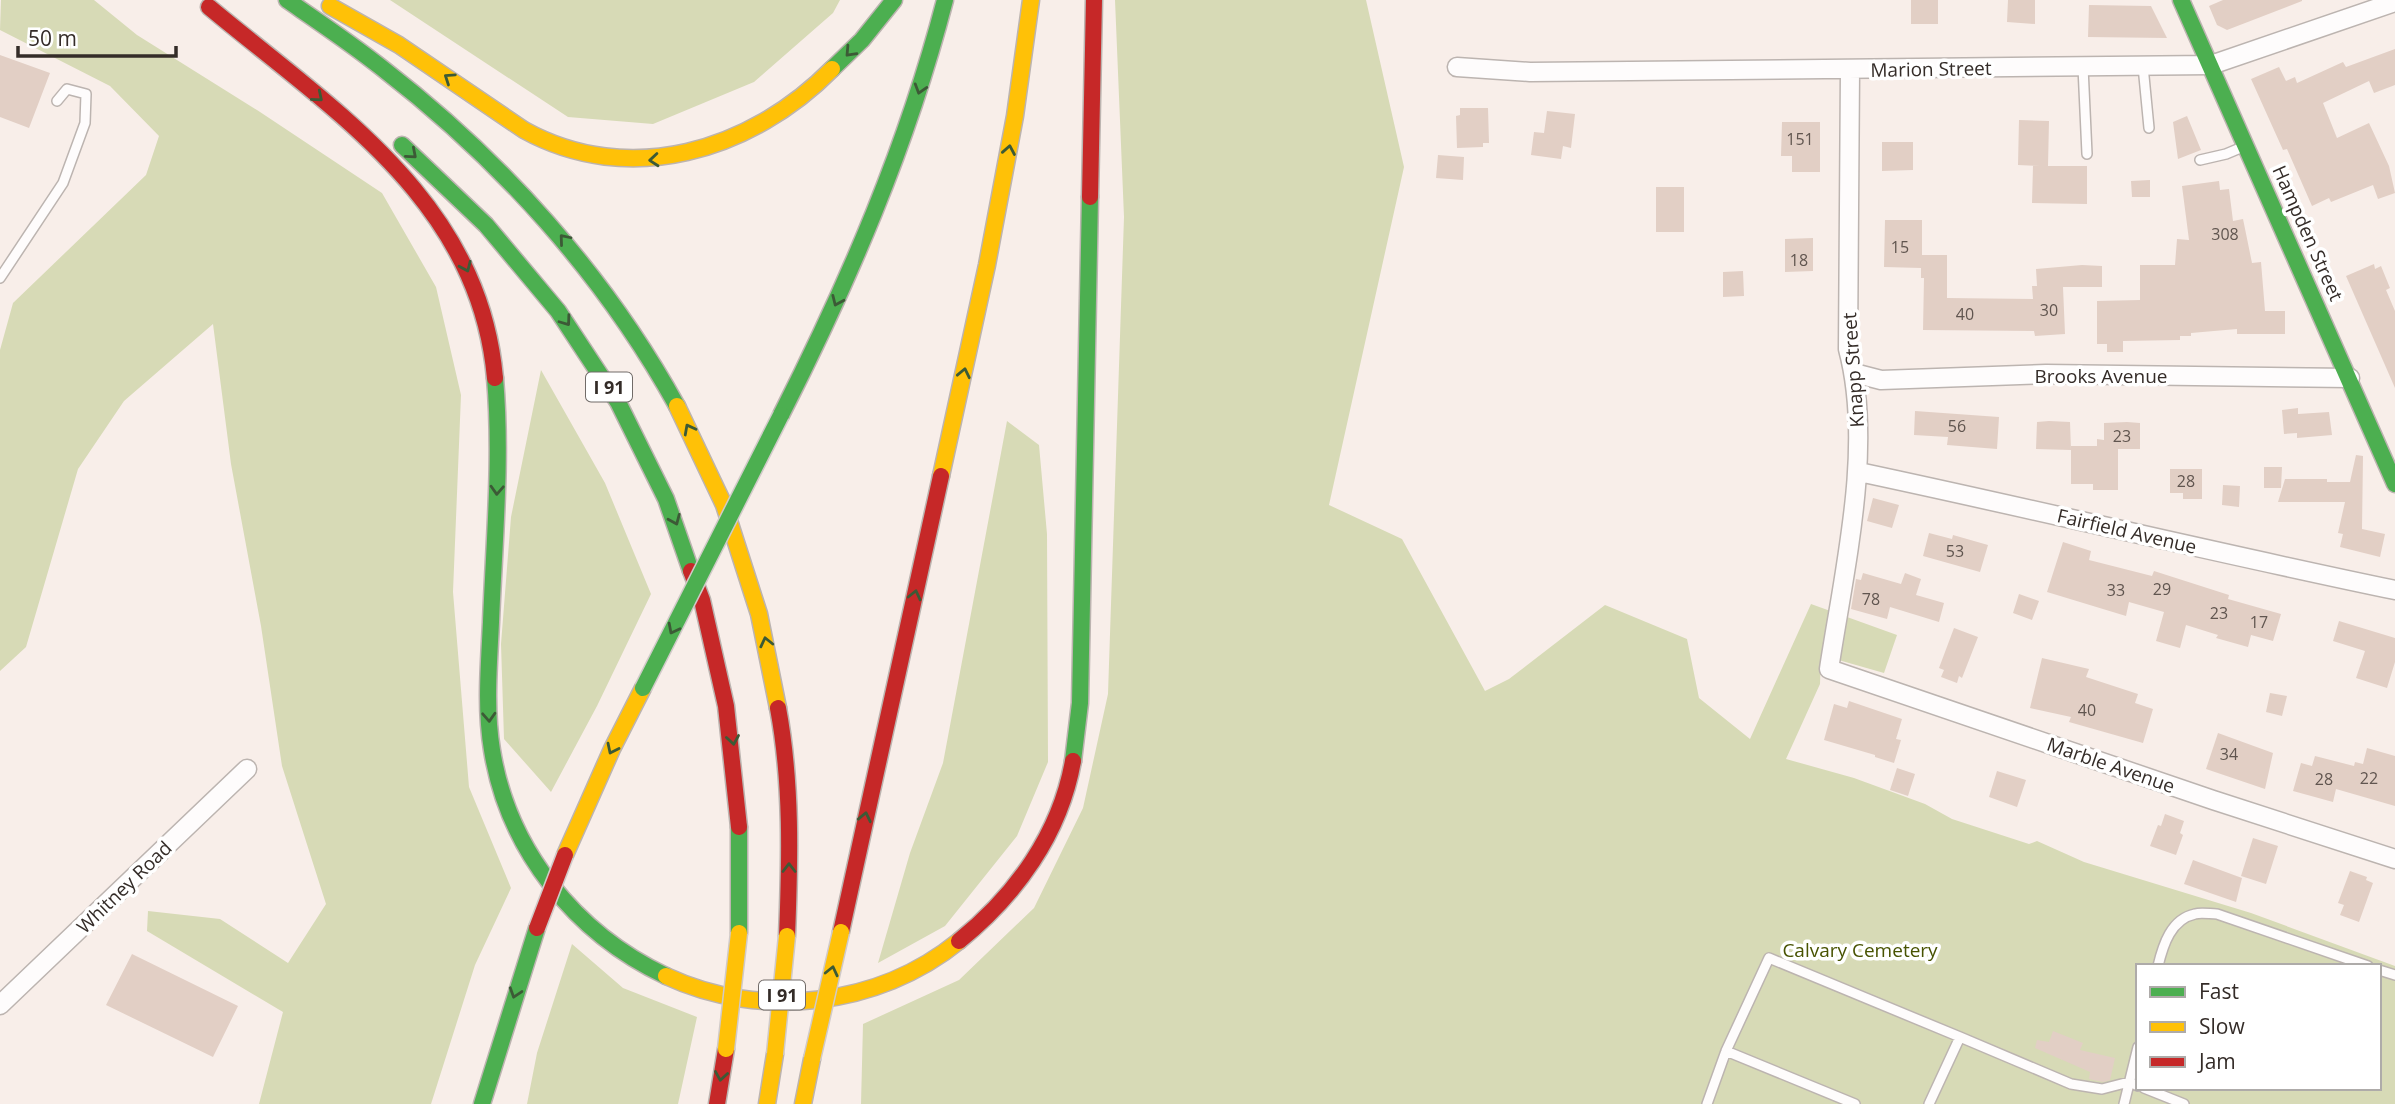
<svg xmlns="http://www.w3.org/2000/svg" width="2395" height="1104" font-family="'Open Sans',sans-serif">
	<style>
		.green { fill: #d7dab6; fill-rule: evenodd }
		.building { fill: #e2cfc5 }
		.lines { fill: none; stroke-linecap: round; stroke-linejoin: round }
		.lane-casing { stroke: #bcb4b0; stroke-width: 12 }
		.street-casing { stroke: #bcb4b0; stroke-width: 21 }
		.fast-casing { stroke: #bcb4b0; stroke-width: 19 }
		.slow-casing { stroke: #bcb4b0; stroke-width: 19 }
		.jam-casing { stroke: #bcb4b0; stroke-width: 19 }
		.lane { stroke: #fefcfc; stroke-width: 9 }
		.street { stroke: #fefcfc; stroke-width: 18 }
		.fast { stroke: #4caf50; stroke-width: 16 }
		.slow { stroke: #ffc107; stroke-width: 16 }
		.jam { stroke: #c62828; stroke-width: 16 }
		.fast-bridge-casing { stroke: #d0cac8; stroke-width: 19; stroke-linecap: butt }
		.slow-bridge-casing { stroke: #d0cac8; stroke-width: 19; stroke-linecap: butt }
		.jam-bridge-casing { stroke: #d0cac8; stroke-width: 19; stroke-linecap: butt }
		.fast-bridge { stroke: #4caf50; stroke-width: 16 }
		.slow-bridge { stroke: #ffc107; stroke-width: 16 }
		.jam-bridge { stroke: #c62828; stroke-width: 16 }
		.oneway { stroke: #3c5a36 }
		.labels { text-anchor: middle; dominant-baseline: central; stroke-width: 7; stroke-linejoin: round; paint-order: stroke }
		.number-label { font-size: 16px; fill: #60554f }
		.shield { fill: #fff; stroke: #716b68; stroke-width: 2 }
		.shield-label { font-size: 18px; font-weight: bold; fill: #342c28 }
		.street-label { font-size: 19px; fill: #342c28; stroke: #fff }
		.park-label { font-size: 19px; fill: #485302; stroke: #fff }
	</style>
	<rect width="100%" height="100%" fill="#f8eee9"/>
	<!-- green -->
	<path class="green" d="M1,0H94L137,35L257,110L382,193L436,287L461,395L453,592L469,787L511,888L475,965L431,1104H259L283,1012L147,931L148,911L220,919L288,963L326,904L282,766L261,626L231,464L213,324L124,401L78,469L26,647L0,671V350L13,303L146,175L159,136L110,86L0,30Z
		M390,0H840L833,13L754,82L653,124L568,117Z
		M1115,0H1366L1404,167L1329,505L1402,539L1485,691L1509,679L1605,605L1687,639L1699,698L1750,739L1811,604L1897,635L1884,673L1821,655L1820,684L1786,759L1854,778L1925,804L1952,819L2029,844L2037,841L2084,862L2251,913L2395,966V1104H861L863,1024L959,980L1034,908L1083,808L1108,694L1124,217ZM2138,966H2379V1088H2138Z
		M541,370L605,483L651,594L597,706L551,792L504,739L501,644L511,517Z
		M1007,421L1039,445L1047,534L1048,762L1017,836L945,926L878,963L910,853L943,763Z
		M572,944L623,988L697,1017L678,1104H527L537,1053Z"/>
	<!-- building -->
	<path class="building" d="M1911,0H1938V24H1911Z
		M2008,0H2035V24L2007,22Z
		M2223,0H2302V1L2227,30L2217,25L2209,6Z
		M2089,5L2151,6L2167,38L2088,37Z
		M2395,49V85L2374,93L2369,81L2323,103L2337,138L2369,123L2389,166L2395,193L2378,199L2373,185L2331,202L2329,198L2312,206L2287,149L2283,150L2251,79L2279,67L2286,81L2295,77L2297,83L2343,62L2346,67Z
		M0,55L50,73L29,128L0,117Z
		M1460,108H1488L1489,143H1483V147L1457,148L1456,116L1460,115Z
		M1547,111L1575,114L1571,148L1563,146L1561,159L1531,155L1534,132L1544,133Z
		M2187,116L2201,150L2178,159L2173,122Z
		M2019,120L2049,121L2048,166H2087V204L2032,203L2033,166H2040L2018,165Z
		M1782,122H1820V172H1792V156H1781Z
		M1882,142H1913V170L1882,171Z
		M1438,155L1464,157L1463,180L1436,178Z
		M2150,180V197H2132L2131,181Z
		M2219,181L2220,190L2229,189L2233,221L2243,219L2252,263L2261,262L2265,311H2285V334H2237V329L2191,333V336H2180V340L2123,341V352H2107V344H2097V301L2140,300V265H2175L2177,239L2189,240L2182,186Z
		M1656,187H1684V232H1656Z
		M1885,220H1922V255H1947V298L2033,299L2032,286H2037L2036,269L2082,265L2102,266V287H2063L2065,334L2035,336L2034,331L1923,330L1924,278H1921V268L1884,267Z
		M1813,238V271L1785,272V239Z
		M2374,264L2375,269L2381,266L2390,288L2386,290L2395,311V388L2346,276Z
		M1743,271L1744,296L1723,297V272Z
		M2298,408V414L2329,412L2332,435L2297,438V433L2284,434L2282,410Z
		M1915,411L1999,417L1997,449L1947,445L1948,437L1914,435Z
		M2049,421L2070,422L2071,450L2036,449L2037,422Z
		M2127,422L2140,423V449H2118V490H2093V484H2071V446H2097V439L2104,440V423Z
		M2356,455L2363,456L2362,529L2385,534L2380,557L2340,547L2343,534L2338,533L2345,502H2278L2285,479H2327V482H2350Z
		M2264,467H2282L2281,488H2264Z
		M2170,469H2202V499H2183V493H2170Z
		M2223,485L2240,486L2239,507L2222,505Z
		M1873,498L1899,505L1892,528L1867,521Z
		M1929,533L1952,539L1953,535L1988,545L1980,572L1923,556Z
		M2063,542L2091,551L2089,560L2152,576L2154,571L2229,595L2228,599L2281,614L2273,641L2251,635L2248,647L2216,638L2218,635L2186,625L2180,648L2156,641L2164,612L2129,602L2126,616L2047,592Z
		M1863,573L1901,584L1905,573L1921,579L1916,595L1944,603L1939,622L1890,607L1887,619L1851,609L1856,579L1861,580Z
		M2019,594L2039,601L2032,620L2013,613Z
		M2339,621L2395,638V662L2387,688L2356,678L2365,651L2333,641Z
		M1954,628L1978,637L1962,678L1959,676L1957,683L1941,677L1944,670L1939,668Z
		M2042,658L2089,669L2086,677L2138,694L2135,703L2153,709L2143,743L2069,722L2071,717L2030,708Z
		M2270,693L2287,696L2282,716L2266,712Z
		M1849,701L1902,719L1896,739L1901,740L1894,763L1875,757V755L1824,740L1834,704L1847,708Z
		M2218,733L2273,753L2265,789L2206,769Z
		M2367,748L2395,756V806L2336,789L2333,802L2293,791L2301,763L2312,766L2315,756L2354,766L2355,762L2363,764Z
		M1897,768L1915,774L1908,796L1890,790Z
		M1997,771L2026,780L2017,807L1989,797Z
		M2165,814L2184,821L2180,833L2183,835L2176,855L2150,846L2158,825L2161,826Z
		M2253,838L2278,846L2266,884L2241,876Z
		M2193,860L2242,878L2236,902L2184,884Z
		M2350,871L2367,877L2366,880L2373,883L2359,922L2340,915L2344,905L2338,903Z
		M132,954L238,1006L213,1057L106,1005Z
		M2053,1031L2083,1043L2080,1050L2115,1058L2110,1080L2103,1082L2089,1079L2090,1072L2035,1048L2037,1040L2049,1042Z"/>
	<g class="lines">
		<!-- lane casing -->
		<g class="lane-casing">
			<path id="lane" d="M2143,66L2149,128
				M2083,67L2087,154
				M2200,160L2226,154L2245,146
				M0,278L63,183L85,123L86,94L67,89L57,101
				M2158,966C2163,945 2171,919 2195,914C2201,912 2210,914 2217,914L2368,966
				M2379,970L2395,975
				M1960,1037L2071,1084L2102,1089L2129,1082L2138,1086
				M1726,1051L1855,1104
				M2144,1088L2184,1104
				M1707,1104L1726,1051L1769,958L1960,1037L1929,1104
				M2124,1104L2138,1047"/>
		</g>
		<!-- street casing -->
		<g class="street-casing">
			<path id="street" d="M1457,67L1530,72L2211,65L2395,2
				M1850,70L1848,349C1874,447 1844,570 1829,669L2213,800L2395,859
				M1854,373L1881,380L2046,374L2350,378
				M1859,472C2038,510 2216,553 2395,590
				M0,1005L247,769"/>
		</g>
		<!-- fast casing -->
		<g class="fast-casing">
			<path id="fast" d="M287,0C319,22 352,44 382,68C501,160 604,274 677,406
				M2181,0L2395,484
				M832,69L862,40L894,0
				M402,145L486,225L558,311L618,402L666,499L691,571
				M495,378C502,459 494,542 491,622C489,665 485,708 492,750C508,850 575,933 666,976
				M781,415C849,281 907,146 945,0
				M1073,761L1080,703L1090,197
				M739,827V933
				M482,1104L537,928"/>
		</g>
		<!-- slow casing -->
		<g class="slow-casing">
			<path id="slow" d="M330,6L399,45L524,130C629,188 751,151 832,69
				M677,406L724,505L759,614L778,708
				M941,476L987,265L1015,116L1031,0
				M565,855L612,749L643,688
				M666,976C760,1020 878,1007 959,941
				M767,1104L775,1054
				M803,1104L812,1059"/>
		</g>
		<!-- jam casing -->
		<g class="jam-casing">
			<path id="jam" d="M209,7C334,111 479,201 495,378
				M1090,197L1094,0
				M691,571L702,600L726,706L739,827
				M778,708C792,783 790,860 787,936
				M841,932L941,476
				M959,941C1016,895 1060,834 1073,761
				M717,1104L726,1049"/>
		</g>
		<!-- lane -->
		<use href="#lane" class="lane"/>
		<!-- street -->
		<use href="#street" class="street"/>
		<!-- fast -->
		<use href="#fast" class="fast"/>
		<!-- slow -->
		<use href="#slow" class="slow"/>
		<!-- jam -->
		<use href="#jam" class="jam"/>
		<!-- fast-bridge casing -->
		<g class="fast-bridge-casing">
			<path id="fast-bridge" d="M643,688L781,415"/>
		</g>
		<!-- slow-bridge casing -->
		<g class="slow-bridge-casing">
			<path id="slow-bridge" d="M726,1049L739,933
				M775,1054L787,936
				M812,1059L841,932"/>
		</g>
		<!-- jam-bridge casing -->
		<g class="jam-bridge-casing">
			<path id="jam-bridge" d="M537,928L565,855"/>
		</g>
		<!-- fast-bridge -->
		<use href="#fast-bridge" class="fast-bridge"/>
		<!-- slow-bridge -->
		<use href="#slow-bridge" class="slow-bridge"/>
		<!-- jam-bridge -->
		<use href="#jam-bridge" class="jam-bridge"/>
	</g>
	<!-- one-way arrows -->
	<defs><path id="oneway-chevron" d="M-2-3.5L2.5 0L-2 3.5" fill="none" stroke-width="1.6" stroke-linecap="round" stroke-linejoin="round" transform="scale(1.75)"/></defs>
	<g class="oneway">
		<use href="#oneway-chevron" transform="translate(850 52) rotate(133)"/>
		<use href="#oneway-chevron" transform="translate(449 78) rotate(-146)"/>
		<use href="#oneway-chevron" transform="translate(920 89) rotate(107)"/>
		<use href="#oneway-chevron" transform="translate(318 97) rotate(40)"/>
		<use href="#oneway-chevron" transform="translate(1009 150) rotate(-80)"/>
		<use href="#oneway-chevron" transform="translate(412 154) rotate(41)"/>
		<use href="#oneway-chevron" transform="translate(654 160) rotate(175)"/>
		<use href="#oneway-chevron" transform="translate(564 239) rotate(-130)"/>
		<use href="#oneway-chevron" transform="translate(466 267) rotate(66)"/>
		<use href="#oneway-chevron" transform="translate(837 301) rotate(114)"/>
		<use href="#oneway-chevron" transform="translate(566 321) rotate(54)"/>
		<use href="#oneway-chevron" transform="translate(964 373) rotate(-78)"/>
		<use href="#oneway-chevron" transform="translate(689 429) rotate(-118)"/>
		<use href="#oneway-chevron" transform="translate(497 490) rotate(93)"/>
		<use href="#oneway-chevron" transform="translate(675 520) rotate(67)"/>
		<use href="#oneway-chevron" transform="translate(915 595) rotate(-77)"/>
		<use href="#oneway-chevron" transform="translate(673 629) rotate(117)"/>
		<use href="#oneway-chevron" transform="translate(766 642) rotate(-103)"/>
		<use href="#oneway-chevron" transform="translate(489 717) rotate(87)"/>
		<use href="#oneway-chevron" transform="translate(733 740) rotate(81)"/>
		<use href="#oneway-chevron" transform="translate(612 749) rotate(116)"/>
		<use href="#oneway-chevron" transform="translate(865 817) rotate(-78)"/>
		<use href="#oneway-chevron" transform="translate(789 868) rotate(-90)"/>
		<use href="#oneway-chevron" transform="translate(832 971) rotate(-77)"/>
		<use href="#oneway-chevron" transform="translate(515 993) rotate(108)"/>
		<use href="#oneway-chevron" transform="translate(721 1076) rotate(99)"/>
	</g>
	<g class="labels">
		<!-- number labels -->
		<g class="number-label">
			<text x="1800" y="139">151</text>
			<text x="2225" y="234">308</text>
			<text x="1900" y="247">15</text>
			<text x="1799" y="260">18</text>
			<text x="2049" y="310">30</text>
			<text x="1965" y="314">40</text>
			<text x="1957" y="426">56</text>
			<text x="2122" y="436">23</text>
			<text x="2186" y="481">28</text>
			<text x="1955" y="551">53</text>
			<text x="2162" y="589">29</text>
			<text x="2116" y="590">33</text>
			<text x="1871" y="599">78</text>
			<text x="2219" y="613">23</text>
			<text x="2259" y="622">17</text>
			<text x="2087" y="710">40</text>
			<text x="2229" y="754">34</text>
			<text x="2369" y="778">22</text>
			<text x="2324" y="779">28</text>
		</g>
		<!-- shield labels -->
		<g class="shield">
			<rect x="586" y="372.5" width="46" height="29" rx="5"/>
			<rect x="759" y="980.5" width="46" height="29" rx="5"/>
		</g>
		<g class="shield-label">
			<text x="609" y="387">I 91</text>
			<text x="782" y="995">I 91</text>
		</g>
		<!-- street labels -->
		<g class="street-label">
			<text transform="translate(1931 69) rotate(-1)">Marion Street</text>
			<text transform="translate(2308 233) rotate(66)">Hampden Street</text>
			<text transform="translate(1853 370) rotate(-94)">Knapp Street</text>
			<text x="2101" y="376">Brooks Avenue</text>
			<text transform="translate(2127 531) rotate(13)">Fairfield Avenue</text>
			<text transform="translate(2111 765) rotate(19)">Marble Avenue</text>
			<text transform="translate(124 887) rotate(-44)">Whitney Road</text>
		</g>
		<!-- park labels -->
		<g class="park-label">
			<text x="1860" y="950">Calvary Cemetery</text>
		</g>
	</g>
	<!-- legend -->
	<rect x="2136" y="964" width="245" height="126" fill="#ffffff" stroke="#aeaba9" stroke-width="2"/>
	<rect x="2150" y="987" width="35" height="10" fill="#4caf50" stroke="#aeaba9" stroke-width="2"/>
	<text x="2199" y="999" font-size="21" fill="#342c28">Fast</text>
	<rect x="2150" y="1022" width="35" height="10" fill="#ffc107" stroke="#aeaba9" stroke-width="2"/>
	<text x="2199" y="1034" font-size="21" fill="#342c28">Slow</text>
	<rect x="2150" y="1057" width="35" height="10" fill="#c62828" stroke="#aeaba9" stroke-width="2"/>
	<text x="2199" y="1069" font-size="21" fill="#342c28">Jam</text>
	<!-- scale -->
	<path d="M18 46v10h158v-10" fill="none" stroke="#342c28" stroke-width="3.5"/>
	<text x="28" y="46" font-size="21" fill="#342c28" stroke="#ffffff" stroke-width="5" paint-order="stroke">50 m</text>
</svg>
